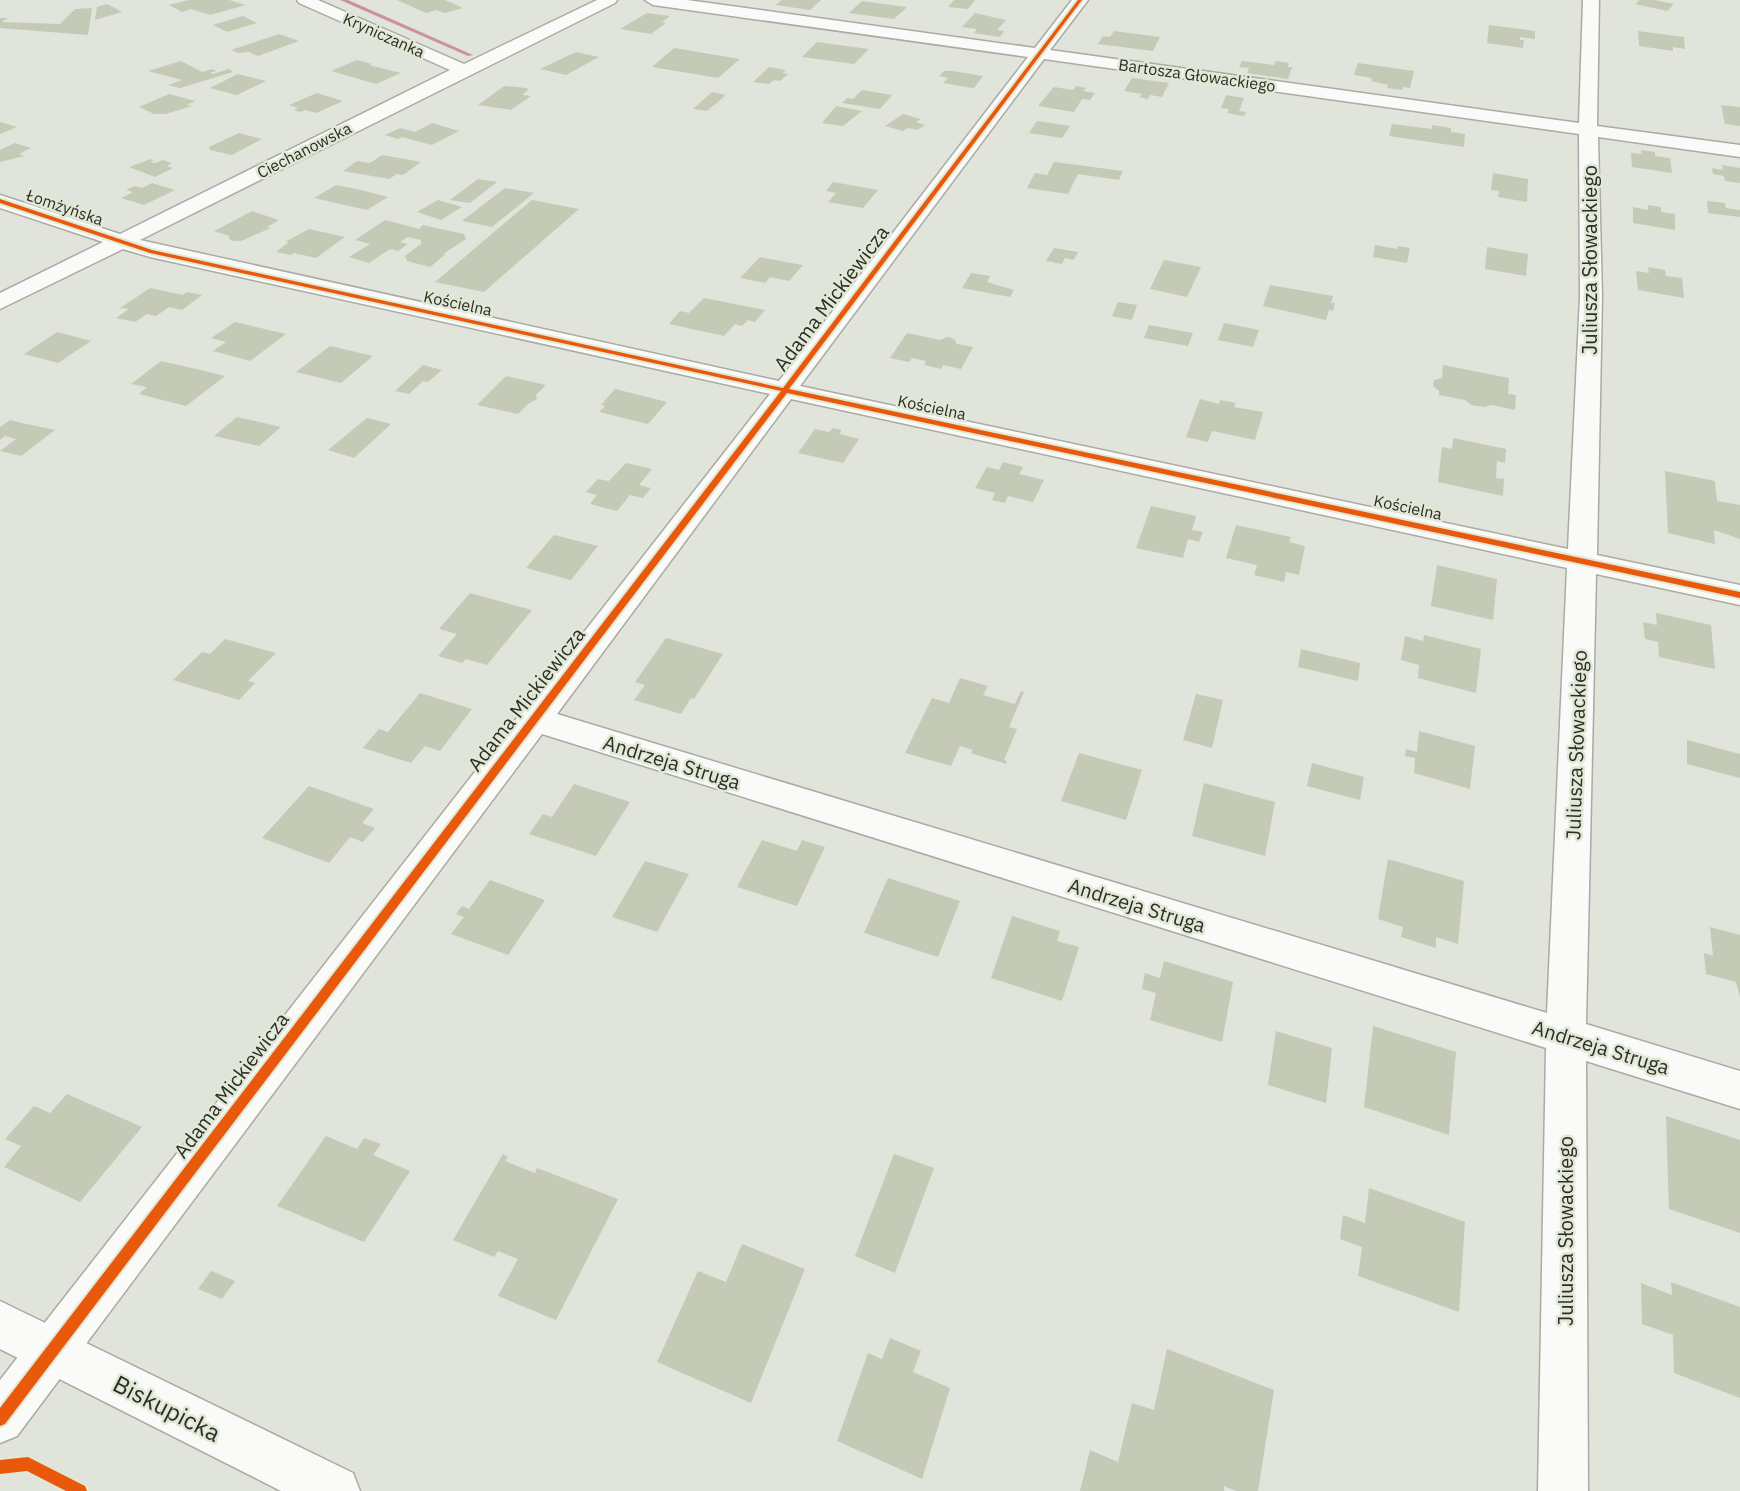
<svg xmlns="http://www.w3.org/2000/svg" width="1740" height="1491" font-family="'IBM Plex Sans',sans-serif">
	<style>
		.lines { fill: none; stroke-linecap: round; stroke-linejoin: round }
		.stream { fill: #cb91a1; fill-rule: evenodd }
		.building { fill: #c4cab6 }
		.street-casing { stroke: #a9aba4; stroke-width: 3 }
		.secondary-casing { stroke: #a9aba4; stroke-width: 3 }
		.street { fill: #fafbf9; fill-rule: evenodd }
		.secondary { fill: #fafbf9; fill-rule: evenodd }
		.cycleway-casing { stroke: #e2e8d6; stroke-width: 4 }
		.cycleway { fill: #e8590c; fill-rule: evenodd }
		.labels { text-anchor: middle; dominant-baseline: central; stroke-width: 5; stroke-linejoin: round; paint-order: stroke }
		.far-street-label { font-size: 16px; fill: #2b2e27; stroke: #e2e8d6 }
		.street-label { font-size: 20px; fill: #2b2e27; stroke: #e2e8d6 }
		.near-street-label { font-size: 24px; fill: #2b2e27; stroke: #e2e8d6 }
	</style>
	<rect width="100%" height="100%" fill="#e1e4da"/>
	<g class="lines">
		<!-- stream -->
		<path class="stream" d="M340,0H348L473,55L468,56Z"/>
	</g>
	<!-- building -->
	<path class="building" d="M189,0H229L246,5L210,15L191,9L182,12L169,5Z
		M397,0H445L463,8L445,13L436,10L426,13Z
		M782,0H821L810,10L776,5Z
		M954,0H975L968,9L948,7Z
		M1640,0H1655L1674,4L1667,11L1635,4Z
		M862,1L907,7L894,19L849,13Z
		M107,4L122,12L95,20L97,7Z
		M92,8L88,35L0,28V18H8L1,22L60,24L75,9Z
		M647,13L670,16L662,22L666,23L651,34L620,29Z
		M975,13L1006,20L997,30L1004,31L1000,37L974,33L977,29L962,27Z
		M243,16L257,23L227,32L213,25Z
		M1489,25L1535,31V39L1520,37V40H1524L1523,48L1487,43Z
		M1114,31L1160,37L1153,51L1098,44L1103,36L1110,37Z
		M1638,31L1684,37L1685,49L1673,47V51L1639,46Z
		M279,34L299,41L258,56L249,52L238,53L231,50Z
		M817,42L869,49L854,64L802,57Z
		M674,48L740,59L718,78L652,67Z
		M576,52L599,57L566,75L540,69Z
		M357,60L372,64L369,65L401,73L376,84L331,71Z
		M181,61L202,72L212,69L216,71L210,73L213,74L229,69L233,72L180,88L168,85L182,80L148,71Z
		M1242,61L1274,65L1276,61L1289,63L1288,67H1292L1288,79L1247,73L1249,68L1239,67Z
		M1358,63L1414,71L1410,88L1403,87L1402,90L1387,88L1388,85L1371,81L1372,78L1354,75Z
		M769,67L786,70L783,73L788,74L780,81L774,80L769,84L753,82Z
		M944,71H953L983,76L974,88L966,87L943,83L948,78L939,76Z
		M238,74L266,81L237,95L210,88Z
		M1132,78L1169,83L1162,97L1150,95L1148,99L1139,97L1142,94L1124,91Z
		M504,86L527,88L528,90L522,95L531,96L511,110L478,105Z
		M1076,86L1086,88L1083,91L1095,93L1090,100L1082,99L1074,112L1038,106L1054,87L1073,90Z
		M862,90L892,95L880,109L842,103L847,98L853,99Z
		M712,92L726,95L707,111L693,109Z
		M317,93L343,101L316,113L305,110L301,112L294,110L298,108L289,105Z
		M169,94L195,101L187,105L192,106L166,114H154L139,107Z
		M1226,95L1244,98L1239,111L1246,112L1244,116L1227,113L1229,109L1221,108Z
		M1721,105L1740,107V126L1725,124Z
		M836,106L862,111L843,126L822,123Z
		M903,114L921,119L916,122L925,125L917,130L908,128L903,131L885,126Z
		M1037,121L1070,126L1062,138L1029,133Z
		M0,122L17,127L0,134Z
		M432,123L459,131L432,145L402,137L398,139L385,135L400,128L415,132Z
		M1392,124L1432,129V125L1451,128V132L1465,134L1464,147L1389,136Z
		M239,133L262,139L232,155L210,150L209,147Z
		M15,143L31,148L19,154L24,156L0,162V150Z
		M1641,150L1655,152V156L1670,158L1672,173L1632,167L1631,153L1642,154Z
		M382,155L421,162L403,175L397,174L389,179L343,171L357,161L370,163Z
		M151,159L154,160L150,162L155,163L163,160L172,163L167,166L173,168L155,177L129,167Z
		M1054,162L1123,171L1119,180L1078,174L1068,194L1027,188L1035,173L1047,175Z
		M1722,165L1740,168V183L1725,181L1724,176L1713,174L1712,168L1723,170Z
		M1493,173L1528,179L1527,202L1498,197L1499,191L1491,190Z
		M478,179L497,182L470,203L450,200Z
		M833,182L878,190L863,208L828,202L836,193L826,191Z
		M152,183L175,190L144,205L121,198L133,192L126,190L135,186L142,188Z
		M336,185L361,190L388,197L367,210L314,198Z
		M505,188L534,193L492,227L462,221Z
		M438,200L462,207L441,220L417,212Z
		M532,200L579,209L484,292L435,282Z
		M1707,201L1725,203L1726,208L1740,210V217L1708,213Z
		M1648,205L1661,207V212L1675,214V230L1633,223V207L1648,210Z
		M252,211L279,220L267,227L271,228L241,241H234L229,239V236L214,231Z
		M385,220L419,229L423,225L464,234L466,239L443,254H446L430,267L407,261L405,256L421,244V240L408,237L400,242L408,244L398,251L390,249L369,263L349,257L370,244L355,240Z
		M309,229L345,237L316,258L294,253L291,255L276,252L289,242H285Z
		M1375,245L1397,249L1398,246L1410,248L1407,263L1373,257Z
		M1487,247L1528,254L1526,276L1485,269Z
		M1054,248L1078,252L1074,260L1065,258L1062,264L1046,261Z
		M760,257L791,263L803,265L789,281L770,277L765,283L740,278Z
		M1164,260L1201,267L1187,297L1150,289Z
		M1648,267L1665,270L1666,276L1682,278L1684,298L1638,290L1636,271L1649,273Z
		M971,273L990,276L987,282L1014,290L1010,297L962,288Z
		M1270,285L1333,296L1331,303H1335L1333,311L1329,310L1326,320L1263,306Z
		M150,288L183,295L187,292L202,295L182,310L169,307L156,316L147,314L135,322L116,318L129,309L120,308Z
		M704,298L765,310L755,322L748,320L742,326L735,324L724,336L669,324L680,311L689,313Z
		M1118,302L1137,305L1132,320L1112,316Z
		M235,322L286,334L250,361L213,351L226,342L211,338Z
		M1224,323L1259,330L1253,347L1218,340Z
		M1149,325L1193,333L1188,346L1144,338Z
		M57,332L91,341L58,363L24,354Z
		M907,333L940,340L947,337L954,339L957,344L973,347L961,369L943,365L941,369L924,365L926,361L912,358L909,362L890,358Z
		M330,346L373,356L341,383L296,372Z
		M161,361L205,371L225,376L186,406L139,394L147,387L131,384Z
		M423,365L442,370L428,382L423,381L409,394L395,391Z
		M1443,365L1509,378L1508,394L1516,395L1515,410L1492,405L1484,407L1471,405L1465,400L1439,395V391L1433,386L1434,380L1442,378Z
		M506,376L546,385L536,395L537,399L528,404L518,414L477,405Z
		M615,389L667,402L648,424L599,412L605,406L601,405Z
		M1200,399L1219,404L1220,400L1236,403L1234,407L1263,412L1255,440L1212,431L1208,442L1186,437Z
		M237,417L281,427L259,446L214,436Z
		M367,418L391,424L354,458L328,450Z
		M10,420L22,423L55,430L21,456L0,451L16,439L5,436L0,440V427Z
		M833,428L842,430L839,434L859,439L843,463L798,453L815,429L829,432Z
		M1453,438L1506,449L1505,463L1497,461L1496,478L1504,479L1503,496L1438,482L1442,447L1452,449Z
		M1003,462L1023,467L1019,474L1044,480L1033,502L1008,496L1005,503L992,500L995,493L975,488L987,467L999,470Z
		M626,463L652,469L639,485L651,488L643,498L630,495L617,511L590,504L597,495L586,492L598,479L609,481Z
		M1665,471L1715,481L1717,501L1740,505V539L1714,530L1715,544L1668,533Z
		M1151,506L1196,516L1192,530L1203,532L1199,542L1188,539L1183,558L1136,548Z
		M1236,525L1291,537L1289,542L1305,546L1299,575L1286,572L1284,582L1254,575L1257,565L1226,558Z
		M554,535L598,546L571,580L526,568Z
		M1437,565L1497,579L1493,620L1431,606Z
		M470,593L532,610L487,665L466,659L462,663L438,656L457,634L439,629Z
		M1656,613L1711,625L1715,669L1659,657L1658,642L1645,639L1643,622L1657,625Z
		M1424,635L1481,649L1476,693L1418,678L1419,665L1401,660L1405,636L1423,641Z
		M666,638L723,654L694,699L691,698L681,714L634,700L645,685L635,682Z
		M225,639L276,653L248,681L255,683L239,700L173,680L202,652L210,654Z
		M1301,649L1360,663L1358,681L1298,667Z
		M960,678L988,686L983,695L1015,704L1021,691L1024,692L1009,727L1017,729L1004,760L1007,761L1006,764L971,753L973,750L960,746L951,766L905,753L932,698L949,703Z
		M420,693L472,709L440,751L425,746L411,763L363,748L379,729L388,732Z
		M1196,694L1223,700L1212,748L1183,740Z
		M1419,731L1475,746L1470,789L1414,773L1415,758L1405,756L1406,749L1417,752Z
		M1687,740L1740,754V778L1687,764Z
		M1079,753L1142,770L1126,820L1061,801Z
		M1312,763L1364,777L1360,800L1307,786Z
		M1204,783L1275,802L1265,856L1192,836Z
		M574,784L630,802L596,856L529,834L543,814L552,817Z
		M309,786L374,809L362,823L375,828L363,842L350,837L329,863L262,838Z
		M762,840L797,851L802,840L825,847L797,906L737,887Z
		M1388,859L1464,881L1458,944L1436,937V948L1401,937L1403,927L1378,919Z
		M645,861L689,874L657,932L612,917Z
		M888,878L960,901L938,957L864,933Z
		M490,880L545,900L508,955L451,934L464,917L456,914L462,906L469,909Z
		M1012,916L1060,931L1057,941L1079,947L1062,1001L991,978Z
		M1710,927L1740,935V997L1736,982L1706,974L1704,953L1713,956Z
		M1164,961L1233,982L1222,1042L1150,1020L1156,993L1142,989L1145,973L1160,978Z
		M1373,1026L1456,1052L1449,1135L1364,1107Z
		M1276,1031L1332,1048L1326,1103L1268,1085Z
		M67,1094L142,1127L80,1202L4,1167L21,1146L5,1139L34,1106L50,1113Z
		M1666,1116L1740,1140V1233L1669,1209Z
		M326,1136L357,1149L364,1138L381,1144L373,1155L410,1171L364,1242L277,1206Z
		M503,1154L508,1157L505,1161L535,1173L537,1168L618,1199L556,1320L498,1296L518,1259L498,1251L494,1257L453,1240Z
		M894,1154L934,1168L895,1273L855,1256Z
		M1369,1188L1465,1222L1459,1312L1358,1276L1362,1247L1340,1239L1343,1215L1365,1223Z
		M742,1244L805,1269L751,1403L657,1362L698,1271L726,1282Z
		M211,1271L235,1281L222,1299L198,1289Z
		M1671,1282L1740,1307V1398L1674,1373L1673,1335L1642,1324L1641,1283L1672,1295Z
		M890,1338L921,1351L913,1372L950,1388L922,1479L837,1441L868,1353L882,1359Z
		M1167,1349L1274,1390L1258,1491H1236L1224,1486V1491H1080L1090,1450L1118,1462L1132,1403L1154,1410Z"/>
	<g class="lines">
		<!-- street casing -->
		<g class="street-casing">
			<path id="street" d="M297,0H318L464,64L597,0H617L615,3L140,240L779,381L1028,57L653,5L645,0H687L1035,48L1072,0H1088L1050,50L1579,123L1583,0H1599L1597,126L1740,145V157L1598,137L1602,296L1597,555L1740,585V605L1596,574L1586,1024L1740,1071V1109L1586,1061L1588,1491H1538L1546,1048L542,734L17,1436L0,1443V1380L770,394L150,257L123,249L0,309V293L103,242L0,208V195L120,234L450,70L299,3ZM1044,59L1579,134L1580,296L1568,549L800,386ZM791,399L1567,568L1547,1013L557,714Z"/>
		</g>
		<!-- secondary casing -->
		<g class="secondary-casing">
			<path id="secondary" d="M0,1301L353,1473L360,1491H281L0,1349Z"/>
		</g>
		<!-- street -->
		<use href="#street" class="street"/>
		<!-- secondary -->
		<use href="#secondary" class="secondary"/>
		<!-- cycleway casing -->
		<g class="cycleway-casing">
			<path id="cycleway" d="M1078,0H1082L789,389L1740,592V598L787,393L5,1424L0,1426V1408L781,391L150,253L0,203V199L152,250L783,388Z
				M28,1457L85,1486L87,1491H66L27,1471L0,1474V1460Z"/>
		</g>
		<!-- cycleway -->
		<use href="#cycleway" class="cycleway"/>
	</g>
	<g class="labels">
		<!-- far-street labels -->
		<g class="far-street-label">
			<text transform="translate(384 35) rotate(24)">Kryniczanka</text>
			<text transform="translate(1197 75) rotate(8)">Bartosza Głowackiego</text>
			<text transform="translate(304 150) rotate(-27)">Ciechanowska</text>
			<text transform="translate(65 207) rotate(19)">Łomżyńska</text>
			<text transform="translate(458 303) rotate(12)">Kościelna</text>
			<text transform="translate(932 407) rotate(12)">Kościelna</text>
			<text transform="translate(1408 507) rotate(12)">Kościelna</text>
		</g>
		<!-- street labels -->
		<g class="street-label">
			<text transform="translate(1589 260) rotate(-90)">Juliusza Słowackiego</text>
			<text transform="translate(831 298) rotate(-53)">Adama Mickiewicza</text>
			<text transform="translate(526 699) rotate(-52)">Adama Mickiewicza</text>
			<text transform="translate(1576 745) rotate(-88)">Juliusza Słowackiego</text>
			<text transform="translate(672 762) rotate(17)">Andrzeja Struga</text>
			<text transform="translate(1137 905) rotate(17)">Andrzeja Struga</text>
			<text transform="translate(1601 1047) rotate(17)">Andrzeja Struga</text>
			<text transform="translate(231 1085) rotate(-53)">Adama Mickiewicza</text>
			<text transform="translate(1565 1231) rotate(-90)">Juliusza Słowackiego</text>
		</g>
		<!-- near-street labels -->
		<g class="near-street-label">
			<text transform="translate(167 1408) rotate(27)">Biskupicka</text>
		</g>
	</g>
</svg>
